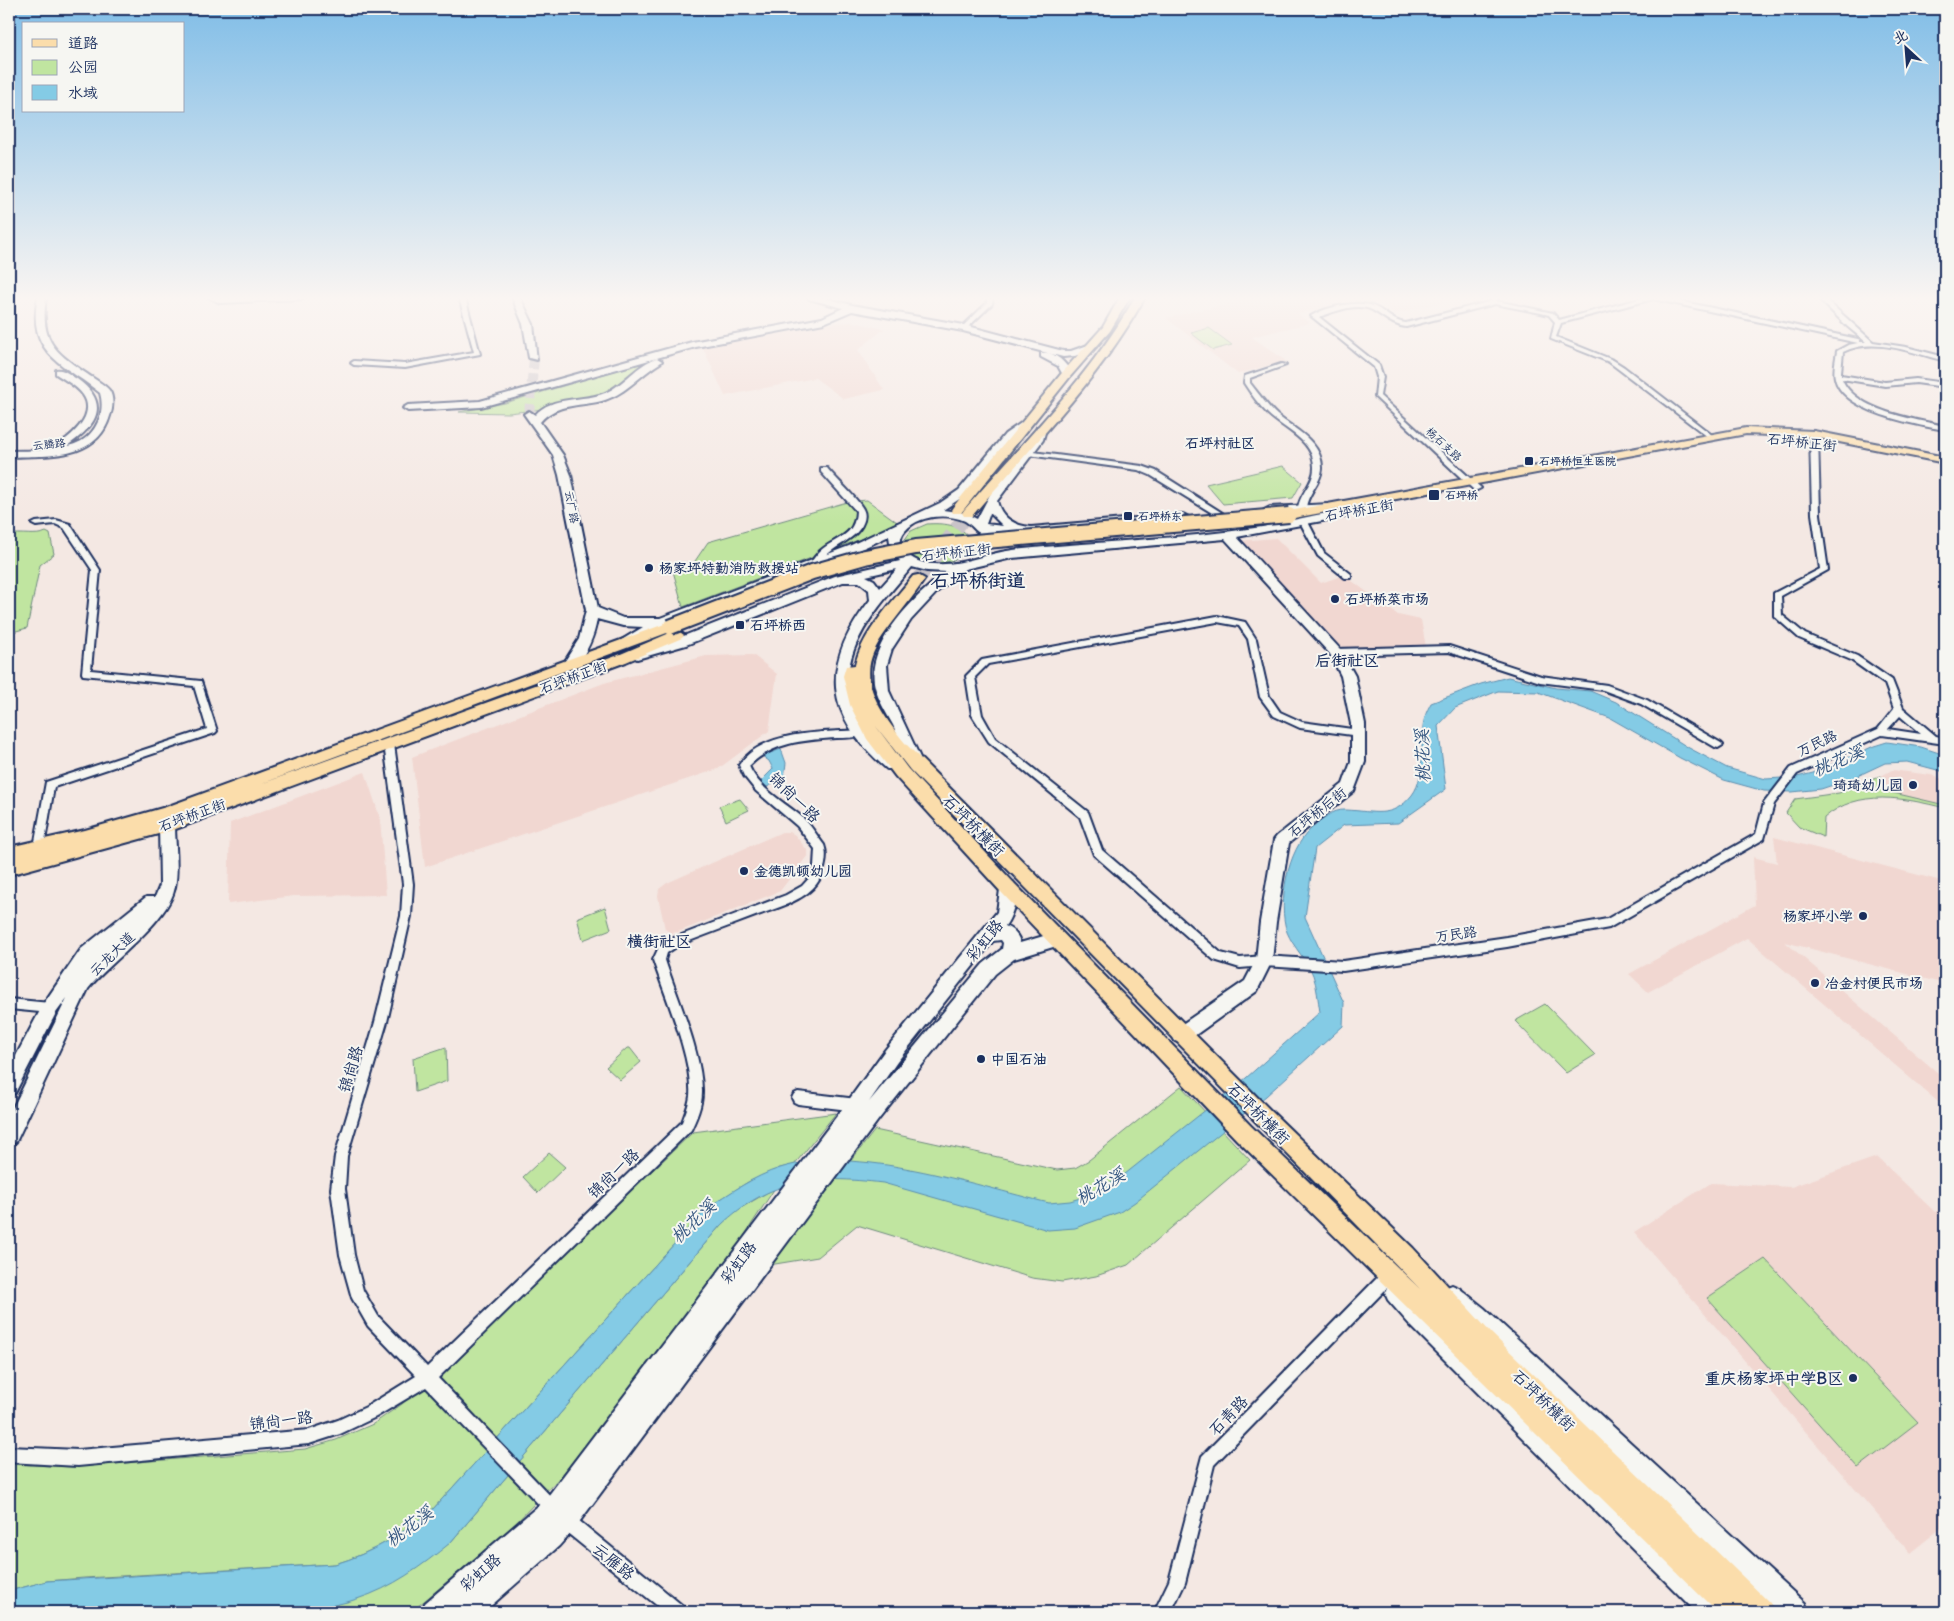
<svg xmlns="http://www.w3.org/2000/svg" width="1954" height="1621" font-family="Delius,'LXGW WenKai TC',sans-serif">
	<style>
		.built { fill: #f1d7d1 }
		.green { fill: #c0e5a0; stroke: #6e8a7f }
		.water { fill: #84cbe5; stroke: #5a8daf }
		.lines { fill: none; stroke-linecap: round; stroke-linejoin: round }
		.secondary-tunnel { stroke: #c9c3c8; stroke-width: 10; stroke-dasharray: 10 5; stroke-linecap: butt }
		.primary-tunnel { stroke: #c9c3c8; stroke-width: 14; stroke-dasharray: 14 7; stroke-linecap: butt }
		.street-casing { stroke: #1b2f5e; stroke-width: 4 }
		.secondary-casing { stroke: #1b2f5e; stroke-width: 4 }
		.primary-casing { stroke: #1b2f5e; stroke-width: 4 }
		.street { fill: #f6f6f2; fill-rule: evenodd }
		.secondary { fill: #f6f6f2; fill-rule: evenodd }
		.primary { fill: #fbddab; fill-rule: evenodd }
		.primary-bridge-casing { stroke: #1b2f5e; stroke-width: 18; stroke-linecap: butt }
		.primary-bridge { stroke: #fbddab; stroke-width: 14 }
		.poi-dot { fill: #1b2f5e; stroke: #f6f6f2; stroke-width: 2 }
		.labels { text-anchor: middle; dominant-baseline: central; stroke-width: 4; stroke-linejoin: round; paint-order: stroke }
		.far-street-label { font-size: 11px; fill: #1b2f5e; stroke: #f6f6f2 }
		.far-poi-label { font-size: 11px; font-weight: bold; fill: #1b2f5e; stroke: #f6f6f2; text-anchor: start }
		.street-label { font-size: 14px; fill: #1b2f5e; stroke: #f6f6f2 }
		.far-quarter-label { font-size: 14px; font-weight: bold; fill: #1b2f5e; stroke: #f6f6f2 }
		.poi-label { font-size: 14px; font-weight: bold; fill: #1b2f5e; stroke: #f6f6f2; text-anchor: start }
		.quarter-label { font-size: 16px; font-weight: bold; fill: #1b2f5e; stroke: #f6f6f2 }
		.near-street-label { font-size: 16px; fill: #1b2f5e; stroke: #f6f6f2 }
		.near-poi-label { font-size: 16px; font-weight: bold; fill: #1b2f5e; stroke: #f6f6f2; text-anchor: end }
		.near-water-label { font-size: 18px; font-style: italic; fill: #355680; stroke: #f6f6f2 }
		.district-label { font-size: 19px; font-weight: bold; fill: #1b2f5e; stroke: #f6f6f2 }
	</style>
	<rect width="100%" height="100%" fill="#f4e8e3"/>
	<filter id="ink" filterUnits="userSpaceOnUse"><feTurbulence type="fractalNoise" baseFrequency=".02" numOctaves="2"/><feDisplacementMap in="SourceGraphic" scale="10" xChannelSelector="R" yChannelSelector="G"/><feConvolveMatrix kernelMatrix="1 2 1 2 8 2 1 2 1" color-interpolation-filters="sRGB"/></filter>
	<g filter="url(#ink)">
		<!-- built -->
		<path class="built" d="M1244,297H1350L1356,300L1298,314L1310,323L1252,337L1286,361L1238,374L1166,318L1244,300Z
			M1353,297H1448V301L1395,314L1378,303L1358,300Z
			M854,322L884,329L858,350L884,390L844,399L815,378L725,396L703,348L834,323Z
			M1276,538L1321,583L1344,575L1398,615L1421,620L1426,647L1339,648L1239,541Z
			M753,655L777,674L769,731L718,769L425,867L412,757L604,683L706,656Z
			M1892,770L1931,775L1945,780V805L1881,790V776Z
			M365,772L380,818L386,895L294,896L228,904L230,823Z
			M782,832H790L795,835L807,850L808,855L780,891L678,932L670,933L665,929L658,896L659,889L667,883Z
			M1774,837L1945,882V984L1785,942L1945,1079V1108L1747,938L1648,992L1629,974L1755,905L1753,857L1777,863Z
			M1877,1157L1935,1212L1945,1206V1525L1910,1553L1634,1232L1711,1183L1791,1187Z"/>
		<!-- green -->
		<path class="green" d="M1209,328L1232,345L1213,350L1191,333Z
			M656,359L606,393L543,409L509,413L459,412L505,403Z
			M1283,466L1302,482L1293,498L1223,504L1206,484Z
			M867,500L897,522L874,534L683,607L673,571L691,567L708,542L847,502Z
			M927,524C943,523 959,524 969,537V549C956,568 902,571 903,542L911,531Z
			M46,532L50,534L54,554L40,565L27,628L9,633V535C21,532 36,537 46,532Z
			M1881,776V790L1945,805V808C1905,798 1858,788 1824,818L1823,837L1799,827L1786,813L1795,799L1839,793Z
			M740,799L749,810L726,821L719,806Z
			M605,907L611,929L583,940L577,918Z
			M1545,1004L1595,1055L1566,1073L1515,1021Z
			M446,1047L447,1081L415,1092L413,1058Z
			M627,1048H630L641,1062L620,1080L606,1067Z
			M1181,1086L1250,1160L1128,1265L1096,1276L1062,1282L1032,1278L857,1225L818,1257L769,1265L875,1130L1057,1170L1075,1168L1089,1160Z
			M836,1113L794,1165L780,1168L748,1182L707,1208L433,1509C402,1534 373,1553 335,1564L84,1578L47,1581L9,1591V1464L74,1467L305,1449L336,1440L373,1424L402,1404L456,1357L693,1132Z
			M549,1153L565,1167L538,1193L523,1177Z
			M775,1188L731,1256L563,1474L512,1527L411,1612H250L327,1607L450,1543L720,1226L734,1212Z
			M1765,1259L1918,1422L1858,1468L1707,1298Z"/>
		<!-- water -->
		<path class="water" d="M1508,677L1556,688L1590,691L1616,702L1689,748L1727,768L1766,779L1797,777L1813,773L1874,746L1887,742L1921,747L1945,755V772L1907,762L1885,763L1851,779L1821,789L1792,792L1764,791L1724,780L1680,758L1610,718L1538,692L1498,691L1455,708L1438,726L1446,789L1398,823L1344,825L1315,848L1305,917L1344,1003L1343,1026L1266,1096L1135,1202L1120,1212L1075,1228L1048,1230L883,1183C816,1175 770,1178 720,1226L450,1543C422,1566 392,1588 357,1599C309,1615 248,1612 198,1612C135,1612 72,1612 9,1612V1591L47,1581L335,1564C373,1553 402,1534 433,1509L707,1208C730,1193 754,1176 780,1168C855,1144 973,1185 1049,1203L1070,1201L1087,1196L1120,1178L1246,1078L1320,1012C1318,1000 1317,986 1313,975C1307,960 1293,947 1287,932C1277,903 1288,849 1311,829C1321,820 1332,809 1346,810C1374,811 1392,820 1412,795C1428,774 1418,737 1425,717C1426,712 1429,707 1431,703L1481,684Z
			M781,749L786,763L784,778L767,787L761,781L773,769L769,761L762,756Z"/>
		<g class="lines">
			<!-- secondary-tunnel -->
			<path class="secondary-tunnel" d="M529,414L534,358"/>
			<!-- primary-tunnel -->
			<path class="primary-tunnel" d="M918,579L968,513"/>
			<!-- street casing -->
			<g class="street-casing">
				<path id="street" d="M208,297H215L221,299L304,297L301,299L220,303Z
					M459,297H465L480,354L405,368L354,365L351,363L354,361L405,364L474,352Z
					M987,297H993L992,304L966,329H962V327L987,303Z
					M1491,297H1495L1497,301L1553,313L1559,320L1647,297H1661L1858,339L1860,340V342H1866L1848,327L1817,297H1823L1873,342L1906,347L1945,357V361C1913,353 1874,336 1843,352L1841,372V375L1885,382L1916,379L1945,383V387L1916,383L1885,386L1842,379C1855,411 1914,419 1945,426V430C1916,425 1842,412 1835,378C1833,370 1836,359 1837,351L1848,345L1858,343L1653,299L1561,323L1556,337L1613,360L1624,367L1712,435V437H1708L1609,362L1551,339L1555,322L1549,315L1541,313L1495,304L1406,327C1391,325 1384,316 1372,310C1356,302 1334,312 1319,317L1379,365L1383,377L1380,396L1481,488L1477,490H1474L1375,397L1377,377L1374,367L1311,316C1325,307 1360,299 1375,307C1386,312 1393,322 1406,323L1492,301Z
					M1281,364L1286,365L1250,378V383C1259,394 1267,406 1277,415C1295,430 1323,442 1322,469C1321,483 1307,494 1306,508L1302,510L1298,508C1300,493 1314,483 1314,468C1315,441 1285,430 1268,414C1259,405 1251,394 1244,383L1245,376Z
					M1814,432L1818,434L1820,514L1828,570L1781,596L1782,615L1805,634L1857,656L1892,680L1903,708L1936,736L1945,738V744L1882,735L1797,774L1774,804L1764,839L1609,928L1507,947L1343,971L1264,966L1240,968L1214,960L1094,855L1080,817L989,742L972,715L966,676L982,660L1217,616L1245,622L1256,639L1269,696L1280,712L1302,722L1359,730L1364,733L1362,735L1359,736L1300,728L1274,716L1260,697L1248,639L1239,626L1217,622L988,664L975,677L982,715L995,738L1088,812L1102,850L1221,953L1240,958L1264,956L1343,961L1507,937L1607,919L1756,834L1764,803L1791,768L1878,729L1894,709L1885,684L1851,660L1799,638L1774,616V593L1820,569L1812,514L1810,434ZM1900,716L1921,734L1888,729Z
					M1025,451L1142,466L1156,471L1224,514L1220,516H1217L1150,475L1138,470L1028,455H1025Z
					M821,468H827C836,479 857,498 863,509C869,520 858,533 849,539C837,548 826,552 817,566H814L810,564C813,559 816,555 820,551C836,537 855,537 856,511L821,472Z
					M56,520L70,524L100,570L91,670L201,681L217,731L215,733L54,787L44,847L43,850H35L34,847L46,782L207,729L194,686L83,675L82,673L92,570L64,528L55,524L36,526L32,524L36,522Z
					M1302,522H1308L1324,553L1351,574V578H1345L1318,556L1301,524Z
					M1449,646L1541,676L1607,685L1647,700L1721,743L1723,745L1718,748L1715,747L1641,704L1603,690L1540,682L1449,652L1335,655L1331,652L1335,649Z
					M861,730L866,733L864,735C856,738 846,738 837,738C804,740 773,742 749,766C759,789 783,801 802,817C811,825 817,836 824,845C829,858 823,878 813,888C799,902 777,908 758,915C732,925 705,935 679,945L667,953L665,960C677,997 703,1056 702,1093C702,1106 696,1119 691,1130L438,1378L558,1504L561,1509L558,1514L553,1517L548,1514L426,1387L376,1417L340,1434L309,1444L78,1466L9,1462V1447L78,1450L309,1430L338,1420L366,1407L416,1376L368,1326L352,1298L340,1255L331,1189L335,1156L375,1022L401,916L403,884L384,744L386,742H392L394,744L413,884L411,916L387,1022L347,1156L345,1189L354,1255L363,1290L378,1316L427,1367L682,1122C685,1114 689,1105 690,1096C693,1060 665,996 653,960L659,947L671,939L786,895L802,886L811,876L814,866L815,849L797,826L756,791L744,776L739,765C763,729 823,733 861,730Z
					M9,999L50,1003L54,1004L56,1008L54,1012L50,1013L9,1009Z
					M798,1092L857,1099L861,1101L863,1105L861,1109L857,1111L798,1104L794,1102L792,1098L794,1094Z
					M1384,1274L1389,1276L1391,1281L1389,1286L1214,1465L1185,1583L1171,1612H1154L1169,1581L1202,1456L1379,1276Z
					M566,1513L572,1515L683,1606L685,1612H665L560,1527L558,1521L560,1515Z"/>
			</g>
			<!-- secondary casing -->
			<g class="secondary-casing">
				<path id="secondary" d="M38,297H46C40,340 53,351 87,374C94,379 104,384 109,390C114,397 113,409 110,416C97,461 47,455 9,457V451C19,450 43,452 51,448C68,440 98,416 83,395C77,386 65,380 56,374V370C63,368 70,375 77,379C112,404 96,426 67,446C91,443 107,417 100,393C63,363 26,354 38,297Z
					M512,297H520L533,324L537,360L529,358L523,324Z
					M808,297H821L852,305L964,325L1063,351H1071L1091,344L1096,347L1075,356L1063,357L963,331L852,311L824,323L696,347L481,407L408,411L403,408L408,405L480,401L692,342L822,318L843,308L809,299Z
					M1041,353C1054,351 1066,362 1071,373L1069,375H1063L1058,366L1041,357Z
					M657,358L662,361L660,363C641,374 627,393 605,400C582,407 557,402 540,422L563,455L571,475L598,608L623,618H660L849,546L940,503L959,490L1005,434L1027,419L1032,422L1031,424L1013,438L967,494L943,510L965,513L977,519L993,489L1033,439L1037,427L1041,426L1046,429L1043,440L997,501C1001,517 1014,526 1031,527L1183,514L1189,517L1183,520L1031,533L990,532L989,535C979,538 974,526 965,521C947,513 918,515 905,531C900,537 899,544 904,551C911,560 924,564 935,564C962,566 986,553 1013,550C1096,541 1179,540 1262,527C1277,524 1337,509 1347,512V516L1343,517L1237,537L1340,649L1355,676L1365,724V762L1354,791L1289,843L1276,922L1272,961L1257,991L1187,1041L1181,1043L1175,1041L1172,1035L1175,1029L1245,981L1256,960L1260,922L1274,840L1277,836L1343,784L1351,762V724L1341,676L1330,654L1225,539L1012,558L965,569L938,591L911,620L892,649L887,665L889,691L923,764L921,768H911L909,764C903,751 899,738 893,725C886,712 878,700 875,687C864,645 916,594 947,572L927,571L912,567C868,618 818,672 871,738C878,747 888,754 897,761L899,765L897,769H887C824,715 820,665 870,600L869,590L859,582H843L686,645L637,659L630,655L632,652L676,639L835,576L900,561L891,550L889,536C819,570 745,593 673,622C660,627 634,648 621,644L620,641L643,627L623,626L597,619C594,638 587,652 575,667H565L563,664L579,639L586,610L559,475L553,455L524,414L529,411L535,415C552,395 583,402 605,393C624,385 637,364 657,358ZM990,513L1003,526L986,524ZM897,569L880,588L874,580L866,576Z
					M1330,504L1336,507L1334,509L1270,513L1264,510L1270,507Z
					M167,819L172,821L175,825C175,844 179,868 175,887C169,921 111,961 88,989L16,1142L9,1145V1116L67,998L56,1013L15,1093L9,1096V1069L44,1003L81,949L146,897H155L160,885L159,825L162,821Z
					M1007,881L1013,882C1019,895 1013,915 1005,926C1012,929 1019,935 1020,943L1057,932L1063,934L1065,939L1063,944L1014,959L995,974L879,1119L574,1529L559,1546L484,1612H454V1610L452,1612H422L425,1603L545,1500L843,1108L885,1050L997,912L1001,882ZM1001,940L1003,943L1002,949L983,964L869,1102L897,1062L993,941Z
					M1395,1283L1402,1286L1424,1311L1722,1603L1725,1612H1696L1410,1325L1388,1300L1385,1293L1388,1286Z
					M1452,1285L1459,1288L1484,1308L1805,1603L1808,1612H1778L1470,1322L1445,1302L1442,1295L1445,1288Z"/>
			</g>
			<!-- primary casing -->
			<g class="primary-casing">
				<path id="primary" d="M1120,297H1130L1110,331L1069,378L961,513H953L951,510L953,507L1061,374L1103,327Z
					M1135,297H1145C1103,375 1030,448 972,516H964L962,513L964,510C1020,445 1094,372 1135,297Z
					M1746,428L1814,431L1945,457V463L1814,437L1746,434L1289,519L1283,515L1289,511Z
					M918,575L925,579C877,650 838,661 905,743L1272,1112L1413,1248L1492,1334L1770,1603L1774,1612H1717L1237,1140L1001,892L896,777L867,739L850,705L843,676L846,666L855,665C863,631 892,603 913,576ZM875,725L910,770L1420,1289L1251,1126L1013,882L908,769Z
					M670,622L677,627L675,630L261,784L616,656L672,632L677,630L684,635L682,638L626,662L173,830L9,875V861L27,856L9,861V847L85,830L166,807Z"/>
			</g>
			<!-- street -->
			<use href="#street" class="street"/>
			<!-- secondary -->
			<use href="#secondary" class="secondary"/>
			<!-- primary -->
			<use href="#primary" class="primary"/>
			<!-- primary-bridge casing -->
			<g class="primary-bridge-casing">
				<path id="primary-bridge" d="M670,627L812,572L865,557L916,547L1289,515"/>
			</g>
			<!-- primary-bridge -->
			<use href="#primary-bridge" class="primary-bridge"/>
		</g>
	</g>
	<!-- sky -->
	<linearGradient id="sky" x2="0" y2="1"><stop stop-color="#80bde7"/><stop offset="0.57" stop-color="#faf5f2"/><stop offset="1" stop-color="#faf5f2" stop-opacity="0"/></linearGradient>
	<rect width="1954" height="524" fill="url(#sky)"/>
	<!-- markers -->
	<g class="poi-dot">
		<rect x="1524" y="456" width="10" height="10" rx="2.5"/>
		<rect x="1428" y="489" width="12" height="12" rx="2.5"/>
		<rect x="1123" y="511" width="10" height="10" rx="2.5"/>
		<circle cx="649" cy="568" r="5"/>
		<circle cx="1335" cy="599" r="5"/>
		<rect x="735" y="620" width="10" height="10" rx="2.5"/>
		<circle cx="1913" cy="785" r="5"/>
		<circle cx="744" cy="871" r="5"/>
		<circle cx="1863" cy="916" r="5"/>
		<circle cx="1815" cy="983" r="5"/>
		<circle cx="981" cy="1059" r="5"/>
		<circle cx="1853" cy="1378" r="5"/>
	</g>
	<g class="labels">
		<!-- far-street labels -->
		<g class="far-street-label">
			<text transform="translate(49 444) rotate(-6)">云腾路</text>
			<text transform="translate(1444 444) rotate(43)">杨石支路</text>
			<text transform="translate(572 507) rotate(79)">云广路</text>
		</g>
		<!-- far-poi labels -->
		<g class="far-poi-label">
			<text x="1539" y="461">石坪桥恒生医院</text>
			<text x="1445" y="495">石坪桥</text>
			<text x="1138" y="516">石坪桥东</text>
		</g>
		<!-- street labels -->
		<g class="street-label">
			<text transform="translate(1802 442) rotate(6)">石坪桥正街</text>
			<text transform="translate(1359 510) rotate(-10)">石坪桥正街</text>
			<text transform="translate(956 552) rotate(-6)">石坪桥正街</text>
			<text transform="translate(573 677) rotate(-20)">石坪桥正街</text>
			<text transform="translate(1817 743) rotate(-25)">万民路</text>
			<text transform="translate(1317 812) rotate(-39)">石坪桥后街</text>
			<text transform="translate(192 815) rotate(-20)">石坪桥正街</text>
			<text transform="translate(1456 934) rotate(-8)">万民路</text>
			<text transform="translate(112 954) rotate(-44)">云龙大道</text>
		</g>
		<!-- far-quarter labels -->
		<g class="far-quarter-label">
			<text x="1220" y="443">石坪村社区</text>
		</g>
		<!-- poi labels -->
		<g class="poi-label">
			<text x="659" y="568">杨家坪特勤消防救援站</text>
			<text x="1345" y="599">石坪桥菜市场</text>
			<text x="750" y="625">石坪桥西</text>
			<text x="1903" y="785" text-anchor="end">琦琦幼儿园</text>
			<text x="754" y="871">金德凯顿幼儿园</text>
			<text x="1853" y="916" text-anchor="end">杨家坪小学</text>
			<text x="1825" y="983">冶金村便民市场</text>
			<text x="991" y="1059">中国石油</text>
		</g>
		<!-- quarter labels -->
		<g class="quarter-label">
			<text x="1347" y="660">后街社区</text>
			<text x="659" y="941">横街社区</text>
		</g>
		<!-- near-street labels -->
		<g class="near-street-label">
			<text transform="translate(795 797) rotate(44)">锦尚一路</text>
			<text transform="translate(974 825) rotate(45)">石坪桥横街</text>
			<text transform="translate(984 940) rotate(-51)">彩虹路</text>
			<text transform="translate(350 1069) rotate(-73)">锦尚路</text>
			<text transform="translate(1259 1113) rotate(45)">石坪桥横街</text>
			<text transform="translate(613 1173) rotate(-44)">锦尚一路</text>
			<text transform="translate(738 1262) rotate(-53)">彩虹路</text>
			<text transform="translate(1544 1400) rotate(44)">石坪桥横街</text>
			<text transform="translate(1228 1415) rotate(-46)">石青路</text>
			<text transform="translate(281 1420) rotate(-7)">锦尚一路</text>
			<text transform="translate(614 1561) rotate(39)">云雁路</text>
			<text transform="translate(480 1572) rotate(-41)">彩虹路</text>
		</g>
		<!-- near-poi labels -->
		<g class="near-poi-label">
			<text x="1843" y="1378">重庆杨家坪中学B区</text>
		</g>
		<!-- near-water labels -->
		<g class="near-water-label">
			<text transform="translate(1422 756) rotate(-92)">桃花溪</text>
			<text transform="translate(1838 760) rotate(-23)">桃花溪</text>
			<text transform="translate(1100 1186) rotate(-31)">桃花溪</text>
			<text transform="translate(693 1221) rotate(-43)">桃花溪</text>
			<text transform="translate(409 1526) rotate(-37)">桃花溪</text>
		</g>
		<!-- district labels -->
		<g class="district-label">
			<text x="978" y="580">石坪桥街道</text>
		</g>
	</g>
	<!-- margin -->
	<rect width="1954" height="1621" fill="none" stroke="#f6f6f2" stroke-width="30"/>
	<rect x="15" y="15" width="1924" height="1591" fill="none" stroke="#1b2f5e" stroke-width="2" filter="url(#ink)"/>
	<!-- legend -->
	<rect x="22" y="22" width="162" height="90" fill="#f6f6f2" stroke="#9ea6b7"/>
	<rect x="32" y="39" width="25" height="8" fill="#fbddab" stroke="#9ea6b7"/>
	<text x="68" y="48" font-size="15" fill="#1b2f5e">道路</text>
	<rect x="32" y="60" width="25" height="15" fill="#c0e5a0" stroke="#9ea6b7"/>
	<text x="68" y="72" font-size="15" fill="#1b2f5e">公园</text>
	<rect x="32" y="85" width="25" height="15" fill="#84cbe5" stroke="#9ea6b7"/>
	<text x="68" y="98" font-size="15" fill="#1b2f5e">水域</text>
	<!-- north arrow -->
	<g transform="translate(1906 48) rotate(334)" stroke="#f6f6f2" stroke-width="4" paint-order="stroke">
	<path d="M0-4L9 19L0 12L-9 19Z" fill="#1b2f5e"/>
	<text y="-8" font-size="14" font-weight="bold" text-anchor="middle" fill="#1b2f5e">北</text>
	</g>
</svg>
